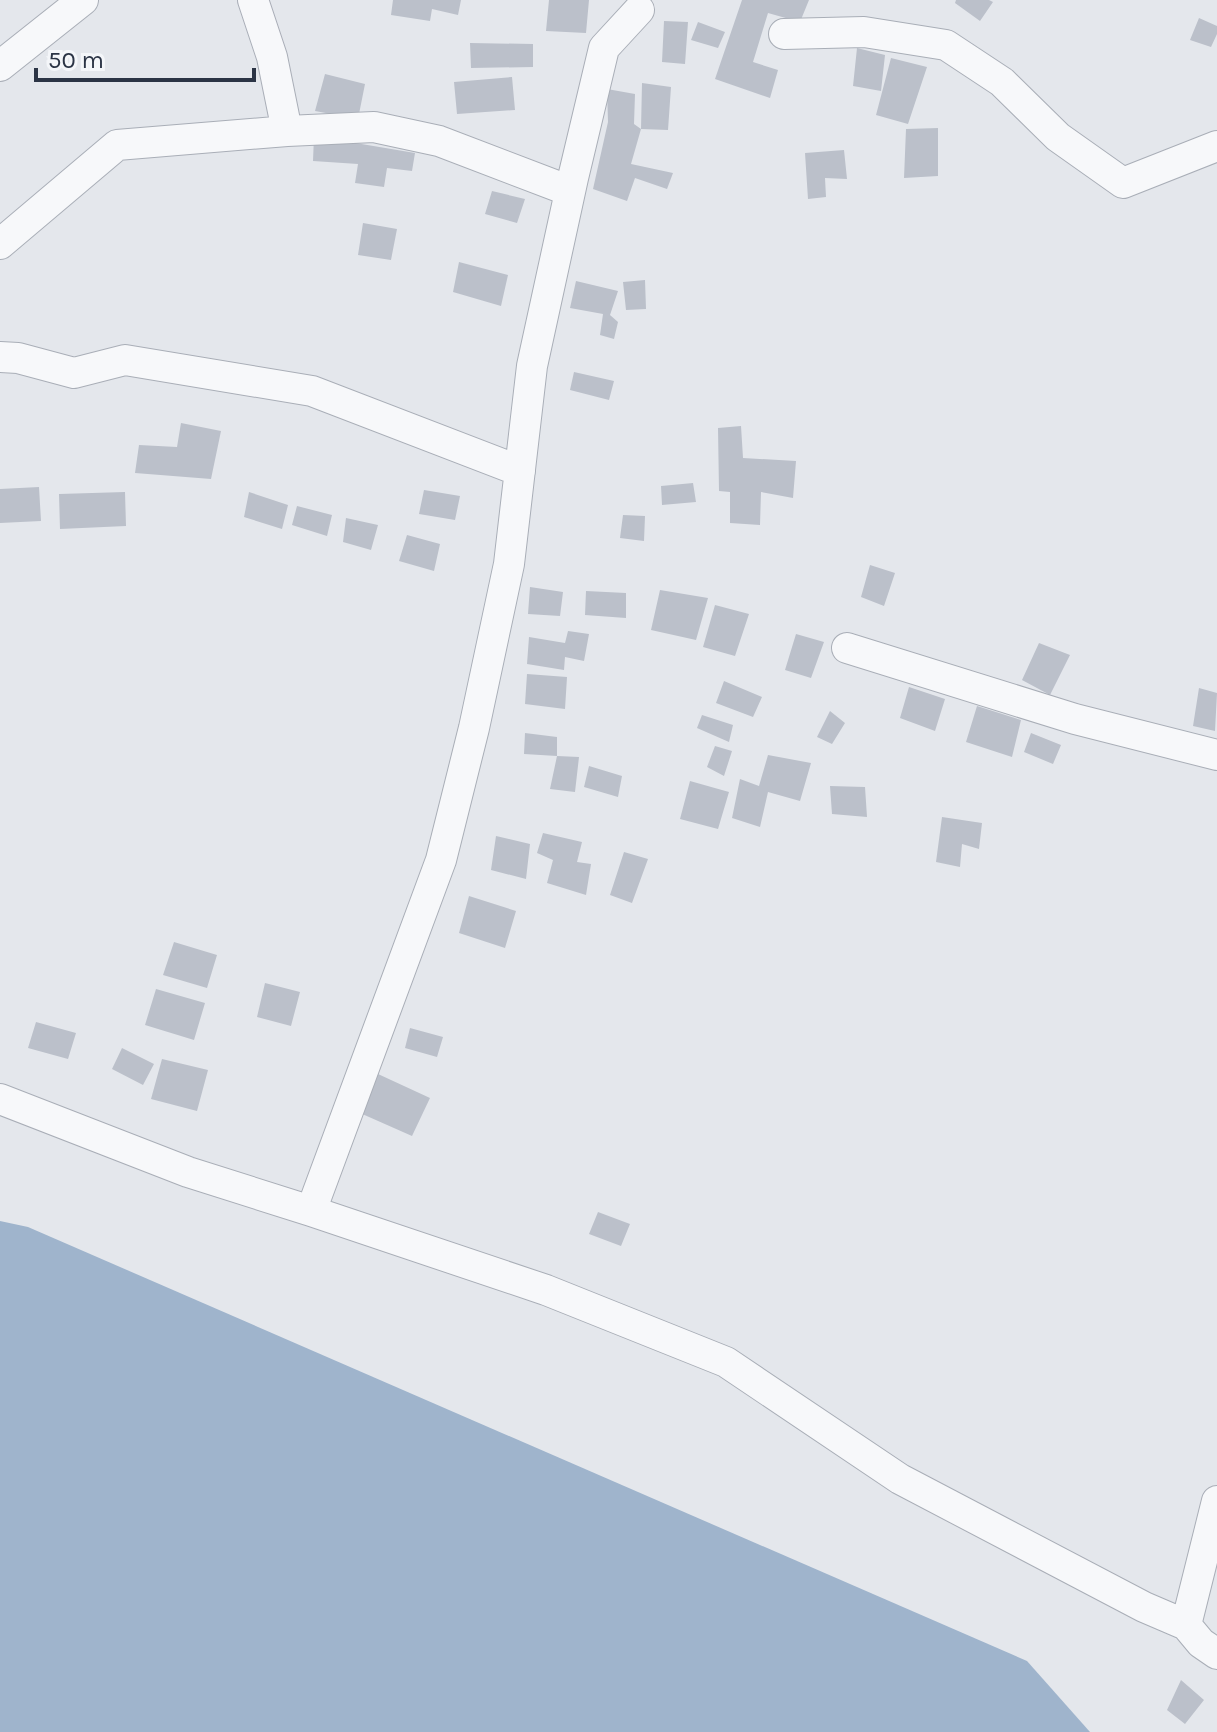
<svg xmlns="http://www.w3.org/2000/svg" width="1217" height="1732" font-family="Karla,sans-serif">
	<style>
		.water { fill: #9fb4cc }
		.building { fill: #bbc0ca }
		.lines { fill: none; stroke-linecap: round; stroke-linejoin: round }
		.street-casing { stroke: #a9aeb7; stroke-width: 32 }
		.street { stroke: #f7f8fa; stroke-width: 30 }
	</style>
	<rect width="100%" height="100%" fill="#e4e7ec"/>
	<!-- water -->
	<path class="water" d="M0,1221L28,1227L1027,1661L1090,1732H0Z"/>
	<!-- building -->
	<path class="building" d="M393,0H461L458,15L432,9L430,21L391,15Z
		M549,0H589L586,33L546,31Z
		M742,0H809L800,22L768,13L753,62L778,70L770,98L715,79Z
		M956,0H989L993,2L980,21L955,3Z
		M1199,18L1217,26V34L1211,47L1190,40Z
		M664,21L688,22L685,64L662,62Z
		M698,22L725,32L718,48L691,40Z
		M470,43L533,44V67L471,68Z
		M857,48L885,55L881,91L853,86Z
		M891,58L927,67L908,124L876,115Z
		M325,74L365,84L358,119L315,111Z
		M512,77L515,110L457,114L454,82Z
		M642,83L671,87L668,130L641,129L631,164L673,173L667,189L635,178L627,201L593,189L608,122L607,89L635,94L634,124L641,129Z
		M938,128V176L904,178L906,129Z
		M314,136L415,153L412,171L387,168L384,187L355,183L358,164L313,161Z
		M844,150L847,179L825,178L826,197L808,199L805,153Z
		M492,191L525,199L517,223L485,214Z
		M363,223L397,229L391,260L358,255Z
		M459,262L508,275L501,306L453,292Z
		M645,280L646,309L626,310L623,282Z
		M576,281L618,291L610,315L618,322L614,339L600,335L603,314L570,308Z
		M574,372L614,381L609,400L570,390Z
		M181,423L221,431L211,479L135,473L139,445L177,447Z
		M741,426L743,458L796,461L793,498L761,492L760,525L730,523V492L719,491L718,428Z
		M693,483L696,502L662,505L661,486Z
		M39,487L41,521L0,523V489Z
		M424,490L460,496L455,520L419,514Z
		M125,492L126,526L60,529L59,494Z
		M249,492L288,505L282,529L244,517Z
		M297,506L332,515L327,536L292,525Z
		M623,515L645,516L644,541L620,538Z
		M346,518L378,525L371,550L343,542Z
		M407,535L440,544L434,571L399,561Z
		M870,565L895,573L884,606L861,597Z
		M530,587L563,592L560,616L528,614Z
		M660,590L708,598L696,640L651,630Z
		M586,591L626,593V618L585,615Z
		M715,605L749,614L735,656L703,647Z
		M568,631L589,634L584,661L565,657L564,670L527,664L529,637L565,643Z
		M796,634L824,642L811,678L785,670Z
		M1039,643L1070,655L1050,695L1022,680Z
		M527,674L567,677L565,709L525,704Z
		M724,681L762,697L753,717L716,703Z
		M909,687L945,699L935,731L900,718Z
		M1199,688L1217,693L1215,731L1193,726Z
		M977,706L1021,720L1012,757L966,742Z
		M830,711L845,723L832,744L817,737Z
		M702,715L733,725L729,742L697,728Z
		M525,733L557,737V756L524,754Z
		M1031,733L1061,745L1053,764L1024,752Z
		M715,746L732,751L724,776L707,767Z
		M768,755L811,763L800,801L768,792L760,827L732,818L740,779L759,786Z
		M557,756L579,757L575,792L550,789Z
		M589,766L622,776L618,797L584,787Z
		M690,781L729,792L718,829L680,819Z
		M830,786L865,787L867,817L832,814Z
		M942,817L982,823L979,849L962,844L960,867L936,862Z
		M543,833L582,842L577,862L591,864L586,895L547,883L553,860L537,853Z
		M496,836L530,844L526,879L491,870Z
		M624,852L648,859L632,903L610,895Z
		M469,896L516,911L505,948L459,933Z
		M174,942L217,955L207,988L163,975Z
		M265,983L300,992L291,1026L257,1017Z
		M156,989L205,1003L194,1040L145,1025Z
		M36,1022L76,1033L68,1059L28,1048Z
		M410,1028L443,1037L437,1057L405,1048Z
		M122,1048L154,1064L143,1085L112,1069Z
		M162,1059L208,1070L197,1111L151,1099Z
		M378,1074L430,1098L412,1136L360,1113Z
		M598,1212L630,1224L621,1246L589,1234Z
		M1181,1680L1204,1700L1185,1724L1167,1710Z"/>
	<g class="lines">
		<!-- street casing -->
		<g class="street-casing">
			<path id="street" d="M253,0L272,57L287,131L374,127L439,141L570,191
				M784,34L864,32L946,45L1002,82L1058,137L1123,183L1217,146
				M0,66L83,0
				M0,244L117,145L287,131
				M0,357L18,358L74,373L125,360L312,391L520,471
				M847,648L1075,719L1217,755
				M0,1099L188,1172L311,1211L546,1290L726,1362L900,1479L1144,1607L1186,1625L1201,1643L1217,1654
				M311,1211L441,860L474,728L509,564L532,366L573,178L604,48L639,10
				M1186,1625L1217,1501"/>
		</g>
		<!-- street -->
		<use href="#street" class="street"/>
	</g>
	<!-- scale -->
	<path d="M36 68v12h218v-12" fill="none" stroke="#2b3445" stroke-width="4"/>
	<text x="48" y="68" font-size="24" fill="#2b3445" stroke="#f4f6f9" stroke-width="6" paint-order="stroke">50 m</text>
</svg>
